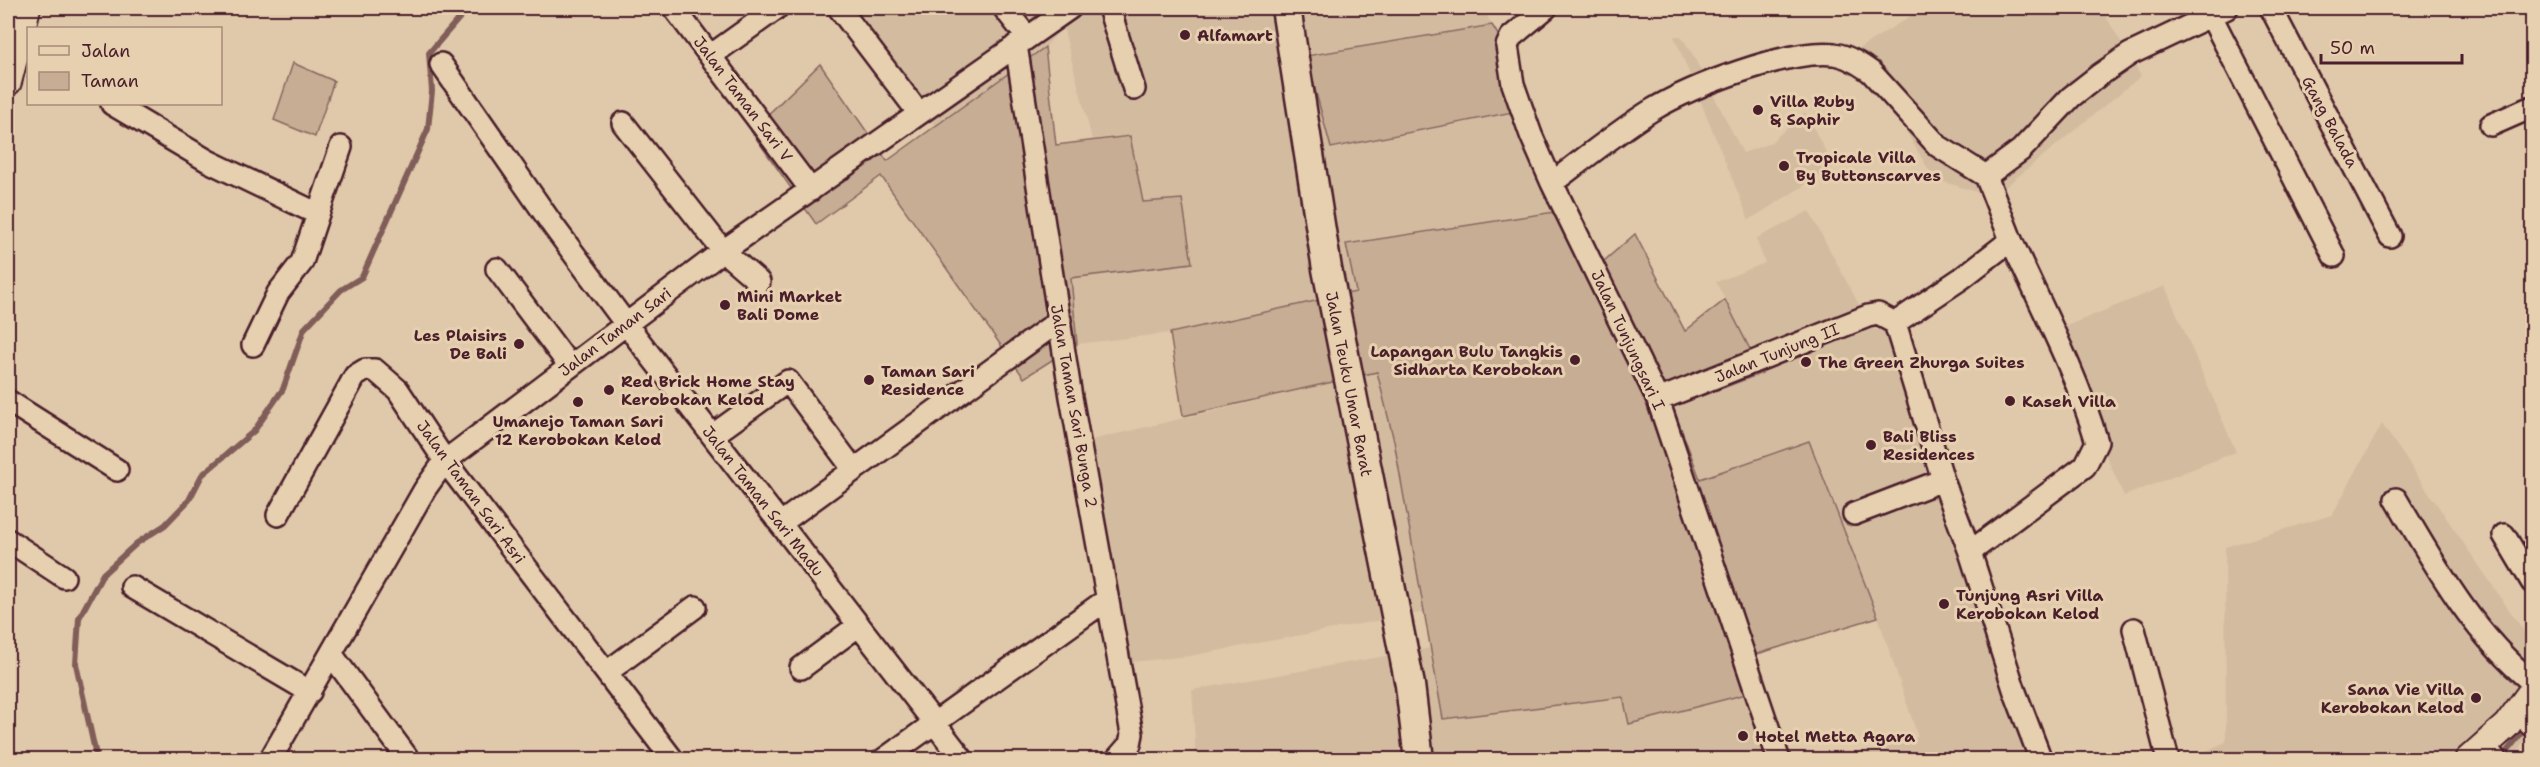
<svg xmlns="http://www.w3.org/2000/svg" width="2540" height="767" font-family="'Shantell Sans',sans-serif">
	<style>
		.built { fill: #d3bba0 }
		.green { fill: #c7ad94; stroke: #886660; stroke-width: 1.5 }
		.lines { fill: none; stroke-linecap: round; stroke-linejoin: round }
		.stream { stroke: #805d59; stroke-width: 6 }
		.minor-casing { stroke: #4a1f2b; stroke-width: 26 }
		.tertiary-casing { stroke: #4a1f2b; stroke-width: 30 }
		.secondary-casing { stroke: #4a1f2b; stroke-width: 33 }
		.minor { stroke: #e6d0af; stroke-width: 21 }
		.tertiary { stroke: #e6d0af; stroke-width: 26 }
		.secondary { stroke: #e6d0af; stroke-width: 28 }
		.poi-dot { fill: #4a1f2b; stroke: #e6d0af; stroke-width: 2 }
		.labels { text-anchor: middle; dominant-baseline: central; stroke-width: 6; stroke-linejoin: round; paint-order: stroke }
		.poi-label { font-size: 16px; font-weight: bold; fill: #4a1f2b; stroke: #e6d0af; text-anchor: start }
		.street-label { font-size: 16px; fill: #4a1f2b; stroke: #e6d0af }
	</style>
	<rect width="100%" height="100%" fill="#e0c9aa"/>
	<filter id="ink" filterUnits="userSpaceOnUse"><feTurbulence type="fractalNoise" baseFrequency=".0167" numOctaves="2"/><feDisplacementMap in="SourceGraphic" scale="12" xChannelSelector="R" yChannelSelector="G"/><feConvolveMatrix kernelMatrix="1 2 1 2 8 2 1 2 1" color-interpolation-filters="sRGB"/></filter>
	<g filter="url(#ink)">
		<!-- built -->
		<path class="built" d="M839,8H1483L1492,25L1306,56L1332,148L1528,109L1561,211L1346,244L1357,292L1170,333L1077,344L1071,278L1191,263L1143,202L1130,136L1092,139L1063,27L1045,47L935,126Z
			M1923,8H2101L2141,76L1993,197L1934,179L1858,49Z
			M1674,36H1681L1692,53L1743,153L1770,143L1805,112L1834,167L1749,220Z
			M1809,211L1872,329L1899,333L2044,759H1851L1918,737L1878,617L1810,442L1701,480L1673,407L1762,373L1716,282L1765,263L1756,239Z
			M2165,286L2236,452L2124,496L2051,332Z
			M1377,372L1394,441L1424,612L1190,656L1131,662L1091,499L1088,444L1091,440Z
			M2382,424L2532,643V729L2513,759L2185,760L2226,742L2225,547L2332,515Z
			M1431,648L1444,719L1623,697L1628,723L1762,690L1783,759H1196L1192,690Z"/>
		<!-- green -->
		<path class="green" d="M1492,25L1511,56L1528,109L1331,148L1306,56Z
			M1045,47L1056,145L1130,136L1143,202L1182,199L1192,263L1071,278L1077,344L1024,378L881,176L816,224L751,131L820,64L887,161Z
			M293,63L334,81L315,137L274,120Z
			M1561,211L1589,274L1635,234L1685,331L1725,300L1762,373L1673,407L1700,479L1809,441L1878,617L1754,655L1762,690L1629,724L1623,697L1443,719L1394,441L1377,372L1183,416L1170,333L1356,292L1346,244Z"/>
		<g class="lines">
			<!-- stream -->
			<path class="stream" d="M2501,759L2526,727
				M97,760L76,664L79,618L103,574L137,543L165,525L189,500L202,475L254,431L283,389L304,329L341,290L362,277L428,129L432,91L429,53L468,8"/>
			<!-- minor casing -->
			<g class="minor-casing">
				<path id="minor" d="M674,8L811,190
					M839,8L918,112
					M1004,8L1027,37
					M1109,8L1134,89
					M1546,8L1511,37L1507,46L1513,84L1531,135L1552,183L1658,400L1779,760
					M2271,8L2390,236
					M2210,14L2334,256
					M1016,45L1071,397L1132,734L1130,744L1116,760
					M710,56L777,8
					M441,64L554,227L626,324L963,760
					M112,104L208,161L318,214L302,262L278,293L253,345
					M623,123L723,251L759,282
					M2491,125L2532,107
					M1986,176L2021,150L2071,97L2098,76L2130,54L2227,8
					M1552,183C1585,158 1617,132 1652,110C1692,86 1788,49 1834,54C1848,56 1860,64 1871,72L1938,146L1986,176
					M318,214L341,147
					M497,269L569,365
					M1895,323L1943,480L1970,552L2015,692L2041,760
					M1658,400L1868,316L1878,314L1895,323L1962,278L2011,240L1986,176
					M8,401L117,470
					M713,435L788,381L854,470
					M2396,499C2435,565 2472,633 2532,682
					M1854,514L1943,480
					M278,515L355,376L365,370H375L398,390L445,461L673,760
					M781,523L1060,320
					M2504,535L2532,582
					M8,540L64,577
					M1970,552L2085,466L2097,442C2076,372 2041,306 2011,240
					M132,587L310,692
					M2134,629L2168,760
					M332,655L409,760
					M801,668L859,625
					M607,672L695,607
					M2518,710L2532,726
					M2485,747L2496,760
					M270,760L425,489L445,461L723,251L1070,8
					M883,760L1106,600"/>
			</g>
			<!-- tertiary casing -->
			<g class="tertiary-casing">
				<path id="tertiary" d="M8,82L27,8
					M2468,760L2507,725L2532,691"/>
			</g>
			<!-- secondary casing -->
			<g class="secondary-casing">
				<path id="secondary" d="M1286,8L1327,269L1410,685L1419,760"/>
			</g>
			<!-- minor -->
			<use href="#minor" class="minor"/>
			<!-- tertiary -->
			<use href="#tertiary" class="tertiary"/>
			<!-- secondary -->
			<use href="#secondary" class="secondary"/>
		</g>
	</g>
	<!-- markers -->
	<g class="poi-dot">
		<circle cx="1185" cy="35" r="6"/>
		<circle cx="1758" cy="110" r="6"/>
		<circle cx="1784" cy="166" r="6"/>
		<circle cx="725" cy="305" r="6"/>
		<circle cx="519" cy="344" r="6"/>
		<circle cx="1575" cy="360" r="6"/>
		<circle cx="1806" cy="362" r="6"/>
		<circle cx="869" cy="380" r="6"/>
		<circle cx="609" cy="390" r="6"/>
		<circle cx="2010" cy="401" r="6"/>
		<circle cx="578" cy="402" r="6"/>
		<circle cx="1871" cy="445" r="6"/>
		<circle cx="1944" cy="604" r="6"/>
		<circle cx="2476" cy="698" r="6"/>
		<circle cx="1743" cy="736" r="6"/>
	</g>
	<g class="labels">
		<!-- poi labels -->
		<g class="poi-label">
			<text x="1197" y="35">Alfamart</text>
			<text x="1770" y="101">Villa Ruby<tspan x="1770" dy="18">&amp; Saphir</tspan></text>
			<text x="1796" y="157">Tropicale Villa<tspan x="1796" dy="18">By Buttonscarves</tspan></text>
			<text x="737" y="296">Mini Market<tspan x="737" dy="18">Bali Dome</tspan></text>
			<text x="507" y="335" text-anchor="end">Les Plaisirs<tspan x="507" dy="18">De Bali</tspan></text>
			<text x="1563" y="351" text-anchor="end">Lapangan Bulu Tangkis<tspan x="1563" dy="18">Sidharta Kerobokan</tspan></text>
			<text x="1818" y="362">The Green Zhurga Suites</text>
			<text x="881" y="371">Taman Sari<tspan x="881" dy="18">Residence</tspan></text>
			<text x="621" y="381">Red Brick Home Stay<tspan x="621" dy="18">Kerobokan Kelod</tspan></text>
			<text x="2022" y="401">Kaseh Villa</text>
			<text x="578" y="421" text-anchor="middle">Umanejo Taman Sari<tspan x="578" dy="18">12 Kerobokan Kelod</tspan></text>
			<text x="1883" y="436">Bali Bliss<tspan x="1883" dy="18">Residences</tspan></text>
			<text x="1956" y="595">Tunjung Asri Villa<tspan x="1956" dy="18">Kerobokan Kelod</tspan></text>
			<text x="2464" y="689" text-anchor="end">Sana Vie Villa<tspan x="2464" dy="18">Kerobokan Kelod</tspan></text>
			<text x="1755" y="736">Hotel Metta Agara</text>
		</g>
		<!-- street labels -->
		<g class="street-label">
			<text transform="translate(743 99) rotate(53)">Jalan Taman Sari V</text>
			<text transform="translate(2330 122) rotate(62)">Gang Balada</text>
			<text transform="translate(615 332) rotate(-37)">Jalan Taman Sari</text>
			<text transform="translate(1628 340) rotate(65)">Jalan Tunjungsari I</text>
			<text transform="translate(1777 353) rotate(-22)">Jalan Tunjung II</text>
			<text transform="translate(1349 384) rotate(79)">Jalan Teuku Umar Barat</text>
			<text transform="translate(1074 406) rotate(80)">Jalan Taman Sari Bunga 2</text>
			<text transform="translate(471 492) rotate(54)">Jalan Taman Sari Asri</text>
			<text transform="translate(763 501) rotate(52)">Jalan Taman Sari Madu</text>
		</g>
	</g>
	<!-- margin -->
	<rect width="2540" height="767" fill="none" stroke="#e6d0af" stroke-width="30"/>
	<rect x="15" y="15" width="2510" height="737" fill="none" stroke="#4a1f2b" stroke-width="2" filter="url(#ink)"/>
	<!-- legend -->
	<rect x="27" y="27" width="195" height="78" fill="#e6d0af" stroke="#a8897a" stroke-width="1.5"/>
	<rect x="39" y="46" width="30" height="9" fill="#e6d0af" stroke="#a8897a" stroke-width="1.5"/>
	<text x="81" y="57" font-size="18" fill="#4a1f2b">Jalan</text>
	<rect x="39" y="72" width="30" height="18" fill="#c7ad94" stroke="#a8897a" stroke-width="1.5"/>
	<text x="81" y="87" font-size="18" fill="#4a1f2b">Taman</text>
	<!-- scale -->
	<path d="M2321 54v9h141v-9" fill="none" stroke="#4a1f2b" stroke-width="3"/>
	<text x="2330" y="54" font-size="18" fill="#4a1f2b" stroke="#e6d0af" stroke-width="4.5" paint-order="stroke">50 m</text>
</svg>
